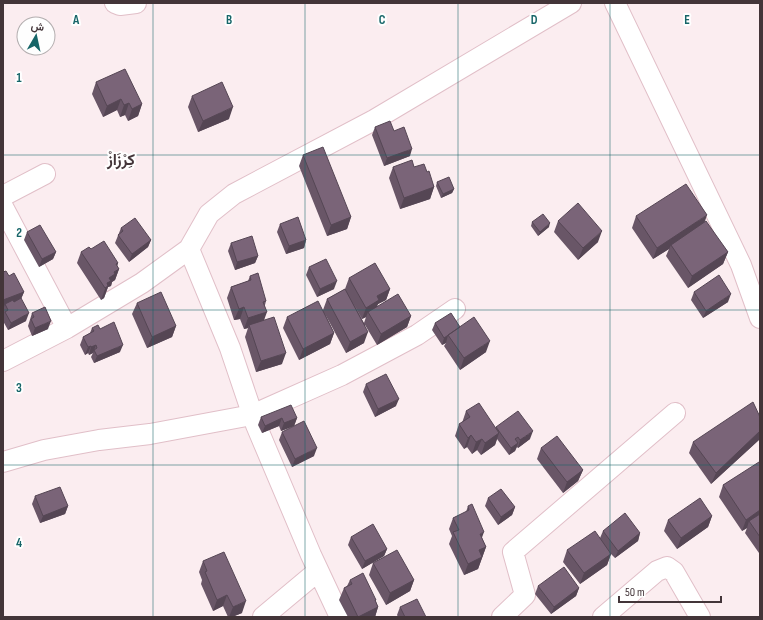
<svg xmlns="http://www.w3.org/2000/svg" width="763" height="620" font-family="'Sofia Sans Condensed',Vazirmatn,sans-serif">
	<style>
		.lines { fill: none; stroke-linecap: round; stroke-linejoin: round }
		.minor-casing { stroke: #e1bfc8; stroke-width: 22 }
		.minor { stroke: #fff; stroke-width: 20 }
		.wall { fill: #695667; fill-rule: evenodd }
		.shaded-wall { fill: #554654 }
		.building { fill: #7a6478; stroke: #554654 }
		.grid { fill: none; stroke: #166568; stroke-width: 1; stroke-opacity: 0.55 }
		.labels { text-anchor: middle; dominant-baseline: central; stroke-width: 4; stroke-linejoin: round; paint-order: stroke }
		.district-label { font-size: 16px; font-weight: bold; fill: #433539; stroke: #fefefe }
		.grid-label { font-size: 13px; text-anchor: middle; font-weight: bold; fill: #166568; stroke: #fefefe; stroke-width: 4; stroke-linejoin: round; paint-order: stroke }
	</style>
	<rect width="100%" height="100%" fill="#fbedf0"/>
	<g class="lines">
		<!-- minor casing -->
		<g class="minor-casing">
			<path id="minor" d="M115,3L120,5L136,3
				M615,3L741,265L760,318
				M3,196L45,174
				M3,207L67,328
				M189,249L230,348L256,425L311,555L340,617
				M3,361L67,328L142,283L189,249L209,214L234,194L374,120L571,3
				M3,462L44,450L99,440L150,434L252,415L342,375L417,335L455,309
				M263,617L318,571
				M502,617L525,595L513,552L675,413
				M603,617L657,571L667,567L674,572L700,617"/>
		</g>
		<!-- minor -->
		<use href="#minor" class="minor"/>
	</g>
	<!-- wall -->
	<path class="wall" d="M96,82L142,104L138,116L128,121L125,115L120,117L117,110L103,117L92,94Z
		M192,96L229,119L198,132L188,107Z
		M375,127L394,131L410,156L384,166L372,135Z
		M303,155L351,217L347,229L327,236L299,166Z
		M393,167H414L427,172L434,187L430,199L400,209L389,178Z
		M437,182L454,189L452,193L441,198L436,186Z
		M636,216L705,222L728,252L723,264L688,288L666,256L669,249L653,259L632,228Z
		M558,221L598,242L578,260L554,232Z
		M532,222L549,227L538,236L531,226Z
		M280,224L306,240L304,248L286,254L277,232Z
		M121,228L151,240L148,247L129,262L115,243Z
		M27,232L56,252L53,259L39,267L24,240Z
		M231,243L258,256L255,263L235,270L228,251Z
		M91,249L118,263L117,266L119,269L115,280L112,282L111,286L108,287L104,298L101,300L77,263L81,252Z
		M309,267L334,289L317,297L306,275Z
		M3,272L9,276L24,292L21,299L26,321L8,330L3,321L4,315L3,313V309L4,307H3Z
		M250,276L266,301L265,305L264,321L282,364L256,372L245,337L248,328L244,329L240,319L234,320L227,298L231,287L248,281Z
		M349,278L390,289L386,300L378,304L377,306L411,316L407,327L377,345L365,325L364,343L346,353L325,314L334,333L330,344L299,360L283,328L287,317L323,310L327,299L345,289ZM352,301L362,319L366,317L364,323Z
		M694,292L728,302L703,318L691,300Z
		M137,303L176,326L172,337L147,348L132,314Z
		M32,313L48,329L32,336L28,326Z
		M435,323L460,327L486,352L460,370L444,346L446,343L442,345L432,330Z
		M92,328L100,329L120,352L94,363L91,357L93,353L89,355L88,353L85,355L80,345L83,337L90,333Z
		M366,384L396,406L375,417L363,392Z
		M466,411L496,428V427L530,439L518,448L517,447L515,451L509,455L497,439L495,445L481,455L477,450L472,454L467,447L464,449L455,436L459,424L462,423Z
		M261,417L297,418L294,426L281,431L279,426L262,433L258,425Z
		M760,417V439L711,484L689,453L693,442Z
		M282,432L314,456L292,467L279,440Z
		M541,448L583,470L578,481L563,493L537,459Z
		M760,463V552L759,553L745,533L747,528L742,531L719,497L723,485Z
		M35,496L68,506L65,514L40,523L32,504Z
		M488,498L515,507L512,515L498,525L485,506Z
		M468,506L486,547L478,569L464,575L449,544L452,536L449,529L453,518L466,512Z
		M712,516L708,527L677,549L664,531L668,520Z
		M603,531L640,533L638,541L615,558L611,554L607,565L580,584L563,562L567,550L600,538Z
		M351,537L387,549L384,556L362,569L348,545Z
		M203,561L242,613L232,617H228L223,606L213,611L201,584L202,580L199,572Z
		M373,563L414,580L410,591L386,605L369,575Z
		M350,580L376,602L378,607L375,617H348L339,600L344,588L347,586Z
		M538,586L579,588L576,596L551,614L535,594Z
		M400,607L426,617H398L397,615Z"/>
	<!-- shaded-wall -->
	<path class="shaded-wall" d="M121,99L117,110L103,117L107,106Z
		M129,103L125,115L120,117L124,105Z
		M142,104L138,116L128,121L132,109Z
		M233,107L229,119L198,132L203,121Z
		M412,149L410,156L384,166L387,158Z
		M434,187L430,199L400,209L404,198Z
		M454,189L452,193L441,198L443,194Z
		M707,215L703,227L671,245L669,249L653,259L657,248Z
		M351,217L347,229L327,236L331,225Z
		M550,223L549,227L538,236L540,232Z
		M602,231L598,242L578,260L583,248Z
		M151,240L148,247L129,262L132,254Z
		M306,240L304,248L286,254L289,246Z
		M56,252L53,259L39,267L42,259Z
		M728,252L723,264L688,288L692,276Z
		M258,256L255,263L235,270L237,262Z
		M118,263L115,272L119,269L115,280L112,282L111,286L108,287L104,298L101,300L109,278L116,264Z
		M337,281L334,289L317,297L320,289Z
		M390,289L386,300L378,304L375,311L368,312L366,317L362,319L366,308L377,296Z
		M24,292L21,299L6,306L5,304L4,307H3V300Z
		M731,294L728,302L703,318L706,311Z
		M244,307L240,319L234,320L239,309Z
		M267,312L263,323L249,325L248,328L244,329L248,318Z
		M29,313L26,321L8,330L11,323Z
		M411,316L407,327L377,345L381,334Z
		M51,321L48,329L32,336L35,328Z
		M176,326L172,337L147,348L152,337Z
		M368,332L364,343L346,353L350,342Z
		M334,333L330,344L299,360L303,349Z
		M448,335L446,343L442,345L444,338Z
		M490,341L486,352L460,370L464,358Z
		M96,345L93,353L89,355L91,347Z
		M123,345L120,352L94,363L97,356Z
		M91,346L88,353L85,355L88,347Z
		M286,353L282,364L256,372L261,361Z
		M399,399L396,406L375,417L378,409Z
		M282,418L279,426L262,433L265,426Z
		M297,418L294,426L281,431L284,423Z
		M533,431L530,439L518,448L520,440Z
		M760,431V439L711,484L716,473Z
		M499,433L495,445L481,455L485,443Z
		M471,435L467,447L464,449L468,438Z
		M482,439L477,450L472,454L476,442Z
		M518,443L515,451L509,455L511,448Z
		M317,448L314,456L292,467L295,459Z
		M583,470L578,481L563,493L567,482Z
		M68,506L65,514L40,523L43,516Z
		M515,507L512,515L498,525L501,517Z
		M760,510V519L749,521L747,528L742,531L746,520Z
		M712,516L708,527L677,549L681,538Z
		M484,532L480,543V534Z
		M640,533L638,541L615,558L618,551Z
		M486,547L478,569L464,575L468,564L479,550Z
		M387,549L384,556L362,569L365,561Z
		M611,554L607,565L580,584L584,573Z
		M414,580L410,591L386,605L390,593Z
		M579,588L576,596L551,614L554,607Z
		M227,595L223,606L213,611L217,600Z
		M375,600H376L372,610L378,607L375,617H359Z
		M246,601L242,613L232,617H229L233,607Z"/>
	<!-- building -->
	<path class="building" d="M125,69L142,104L132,109L129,103L124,105L121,99L107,106L96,82Z
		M222,82L233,107L203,121L192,96Z
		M390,121L394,131L404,127L412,149L387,158L375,127Z
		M323,147L351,217L331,225L303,155Z
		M412,160L414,167L424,164L427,172L429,171L434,187L404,198L393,167Z
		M449,177L454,189L443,194L437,182Z
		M686,184L707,215L657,248L636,216Z
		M578,203L602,231L583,248L558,221Z
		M543,214L550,223L540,232L532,222Z
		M298,217L306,240L289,246L280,224Z
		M135,218L151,240L132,254L118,235L123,231L121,228Z
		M706,221L728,252L692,276L671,245Z
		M40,225L56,252L42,259L27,232Z
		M252,236L258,256L237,262L231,243Z
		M104,241L118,263L116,264L119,269L114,272L115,274L109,278L111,281L107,283L108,286L105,288L81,252L89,247L91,249Z
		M326,259L337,281L320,289L309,267Z
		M375,263L390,289L377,296L379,300L366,308L349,278Z
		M6,271L9,276L14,273L24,292L3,300V272Z
		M258,273L266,301L263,302L267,312L248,318L244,307L239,309L231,287L251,280L250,276Z
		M719,275L731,294L706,311L694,292Z
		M345,289L368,332L350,342L327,299Z
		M161,292L176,326L152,337L137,303Z
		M398,294L411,316L381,334L368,312Z
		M21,298L29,313L11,323L5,312L8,310L5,304L13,300L14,302Z
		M318,301L334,333L303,349L287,317Z
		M45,307L51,321L35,328L31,319L34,317L32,313Z
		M451,313L460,327L444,338L435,323Z
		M274,317L286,353L261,361L249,325Z
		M474,317L490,341L464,358L448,335Z
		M114,322L123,345L97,356L94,350L97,348L96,345L91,347V346L88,347L83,337L94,331L92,328L98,325L100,329Z
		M386,374L399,399L378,409L366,384Z
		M753,402L760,417V431L716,473L693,442Z
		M479,403L499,433L485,443L482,439L476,442L471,435L468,438L459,424L470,417L466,411Z
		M291,405L297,418L284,423L282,418L265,426L261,417Z
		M518,411L533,431L520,440L518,437L515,439L518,443L511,448L496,427Z
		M304,421L317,448L295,459L282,432Z
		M557,436L583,470L567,482L541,448Z
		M759,462L760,463V510L746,520L723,485Z
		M60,487L68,506L43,516L35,496Z
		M501,489L515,507L501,517L488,498Z
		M700,498L712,516L681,538L668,520Z
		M472,504L484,532L480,534L486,547L479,550L482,557L468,564L453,532L459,530L453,518L469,510L468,506Z
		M625,513L640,533L618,551L603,531Z
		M760,514V537L749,521Z
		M373,524L387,549L365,561L351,537Z
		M595,531L611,554L584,573L567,550Z
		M397,550L414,580L390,593L373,563Z
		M224,552L246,601L233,607L227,595L217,600L205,572L207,571L203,561Z
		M564,567L579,588L554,607L538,586Z
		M363,573L376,600H375L378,607L358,617L344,588L352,584L350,580Z
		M417,599L426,617H405L400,607Z"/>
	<!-- grid -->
	<path class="grid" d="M153,3V617M305,3V617M458,3V617M610,3V617M3,155H760M3,310H760M3,465H760"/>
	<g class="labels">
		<!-- district labels -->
		<g class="district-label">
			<text x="121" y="160">كِرْزَازْ</text>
		</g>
	</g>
	<g class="grid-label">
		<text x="76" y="24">A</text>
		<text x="229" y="24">B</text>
		<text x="382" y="24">C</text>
		<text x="534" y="24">D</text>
		<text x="687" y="24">E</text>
		<text x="19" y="82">1</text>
		<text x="19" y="237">2</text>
		<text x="19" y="392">3</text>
		<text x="19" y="547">4</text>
	</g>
	<!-- border -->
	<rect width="763" height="620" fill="none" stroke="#433539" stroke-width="8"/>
	<!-- north arrow -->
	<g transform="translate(36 36) rotate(9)"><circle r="19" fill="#fefefe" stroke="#b3aeaf"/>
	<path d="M0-3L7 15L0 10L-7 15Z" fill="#166568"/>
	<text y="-6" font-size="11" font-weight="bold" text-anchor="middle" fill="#433539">ش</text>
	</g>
	<!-- scale -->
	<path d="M619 596v6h102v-6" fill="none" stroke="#433539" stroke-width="2"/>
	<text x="625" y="596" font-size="12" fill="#433539" stroke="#fefefe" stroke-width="3" paint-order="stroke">50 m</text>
</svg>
